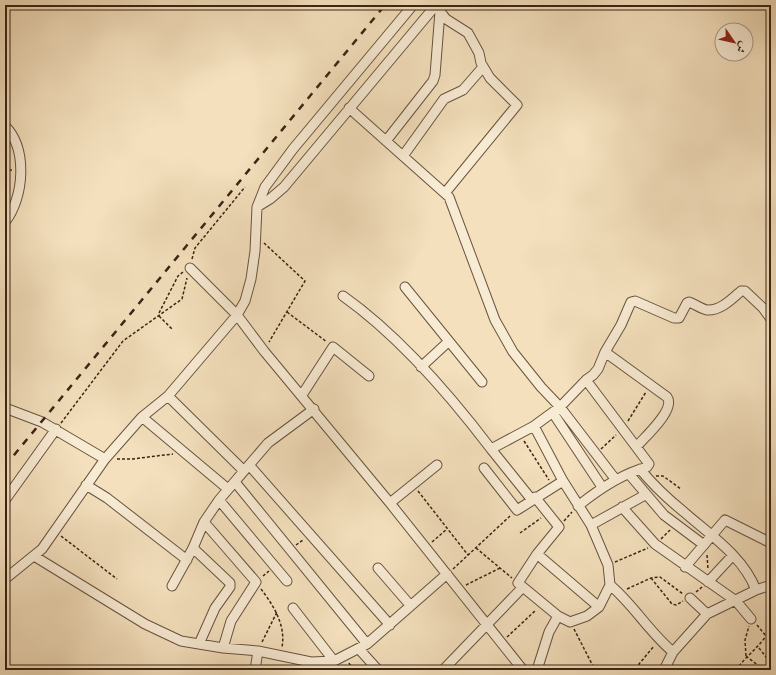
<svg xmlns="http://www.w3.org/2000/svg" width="776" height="675" font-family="'IM FELL Double Pica',Amiri,serif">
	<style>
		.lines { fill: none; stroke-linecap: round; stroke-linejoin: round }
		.minor-casing { stroke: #68533f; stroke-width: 11 }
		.path { stroke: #392415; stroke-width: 1.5; stroke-dasharray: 3 2; stroke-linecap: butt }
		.minor { stroke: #f8ebd4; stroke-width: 9 }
		.rail { stroke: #392415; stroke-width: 2.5; stroke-dasharray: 7 7; stroke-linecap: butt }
	</style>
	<rect width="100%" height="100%" fill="#f4e0bd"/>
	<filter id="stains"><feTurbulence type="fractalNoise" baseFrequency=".005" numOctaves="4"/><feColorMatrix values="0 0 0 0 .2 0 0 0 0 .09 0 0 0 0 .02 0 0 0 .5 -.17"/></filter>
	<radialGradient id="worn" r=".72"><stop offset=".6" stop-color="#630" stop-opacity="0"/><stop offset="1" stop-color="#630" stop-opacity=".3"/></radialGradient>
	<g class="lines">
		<!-- minor casing -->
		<g class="minor-casing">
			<path id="minor" d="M435,5L446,19L468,33L479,53L481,63L490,78L517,105L445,193
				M349,108L449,197L495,320L513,352L541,387L560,407L616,480
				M5,126C28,149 24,198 5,222
				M386,141L433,81L435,75L440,11
				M403,156L444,99L463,90L483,67
				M257,207L270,199L284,187L436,5
				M190,268L237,315L264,351L390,503L523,670
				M405,287L482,382
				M343,296C398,335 450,395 491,449L534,426L560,407L586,380L593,375L598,369L605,352L621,325L631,302L635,301L674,318H679L687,303L689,302C695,304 701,309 707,310C720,311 732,299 741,291H745L763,308L771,319
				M605,352L667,397C676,409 646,436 637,446
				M421,367L448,342
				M302,395L333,347L369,376
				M168,396L244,471
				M5,408L42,422L105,459
				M553,413L602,487
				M142,417L228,489
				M534,426L563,481L591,525L608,565L610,585L599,607L587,616L570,622L558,616L518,583L537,554L559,527L535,497
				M491,449L532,500
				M249,465L390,625
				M484,468L517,510L563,481
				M640,469C653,485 668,499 684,512C710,535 743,556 756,590
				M629,474L664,515L704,545
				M235,482L367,644
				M86,485L107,498L187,560
				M5,500L56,429
				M219,500L287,581
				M390,503L437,465
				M578,506C599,489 621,474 647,467L649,464L586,380
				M622,507L655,544L736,601L751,619
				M204,522L256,582L231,621L223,648
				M591,525L645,495
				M193,548L230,583V587L215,608L199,644
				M537,554L599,607
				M34,556L145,624L181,641L223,648L258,651L311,662L334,661L367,644L447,574
				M685,567L725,520L771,543
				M378,568L410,605
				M5,579L42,549L105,459L142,417L168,396L237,315L245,301L251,279L255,251L257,207L265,187L293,149L413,5
				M708,582L733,555
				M610,585C633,604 649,632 673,652
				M172,586L193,548L204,522L219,500L268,443L314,409
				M690,598L707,614
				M293,608L334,661
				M359,649L378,670
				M255,670L258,651
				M443,670L523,587
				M537,670L549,632L558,616
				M664,670L673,652L707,614L756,590L771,585"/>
		</g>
		<!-- path -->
		<path class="path" d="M5,171L12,170
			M264,243L305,281L269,342
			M192,259L195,248L245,187
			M287,312L327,342
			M159,313L178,276L183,272
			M159,316L173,330
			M628,421L646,392
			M61,423L123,341L182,299L187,278
			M524,441L549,480
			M601,449L616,435
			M117,459H132L173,454
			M656,476H663L681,489
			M418,491L468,555
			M564,521L572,512
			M520,533L541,518
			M61,536L117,579
			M661,539L670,530
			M432,542L447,529
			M296,545L303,540
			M476,548L512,578
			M707,555L708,569
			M615,562L648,548
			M453,569L510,516
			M263,576L269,571
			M651,578L672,604L676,605L683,601
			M466,585L500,568
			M261,589C274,606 286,626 282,647
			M627,589L651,578L660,577L683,594
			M696,592L702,587
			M757,625L766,636L771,638
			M574,629L595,670
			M507,637L536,610
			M262,642L277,612
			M759,648L770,662V670
			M746,656L745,640L749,626
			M746,656L764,670
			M349,663L353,670
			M640,670L639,664L654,646
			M736,670C745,657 757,649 766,636"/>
		<!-- minor -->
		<use href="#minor" class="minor"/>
		<!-- rail -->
		<path class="rail" d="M5,466L385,5"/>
	</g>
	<!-- margin -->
	<rect width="776" height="675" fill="none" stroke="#f4e0bd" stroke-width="20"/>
	<rect x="6" y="6" width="764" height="663" fill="none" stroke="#392415" stroke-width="2"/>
	<rect x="10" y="10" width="756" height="655" fill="none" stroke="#392415"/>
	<!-- north arrow -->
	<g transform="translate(734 42) rotate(124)"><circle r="19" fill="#f8ebd4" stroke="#ac9b88"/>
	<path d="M0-3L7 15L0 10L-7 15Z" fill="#8f2418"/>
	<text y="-6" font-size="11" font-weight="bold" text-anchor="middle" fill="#392415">ش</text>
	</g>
	<rect width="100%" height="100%" filter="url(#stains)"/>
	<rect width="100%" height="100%" fill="url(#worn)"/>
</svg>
